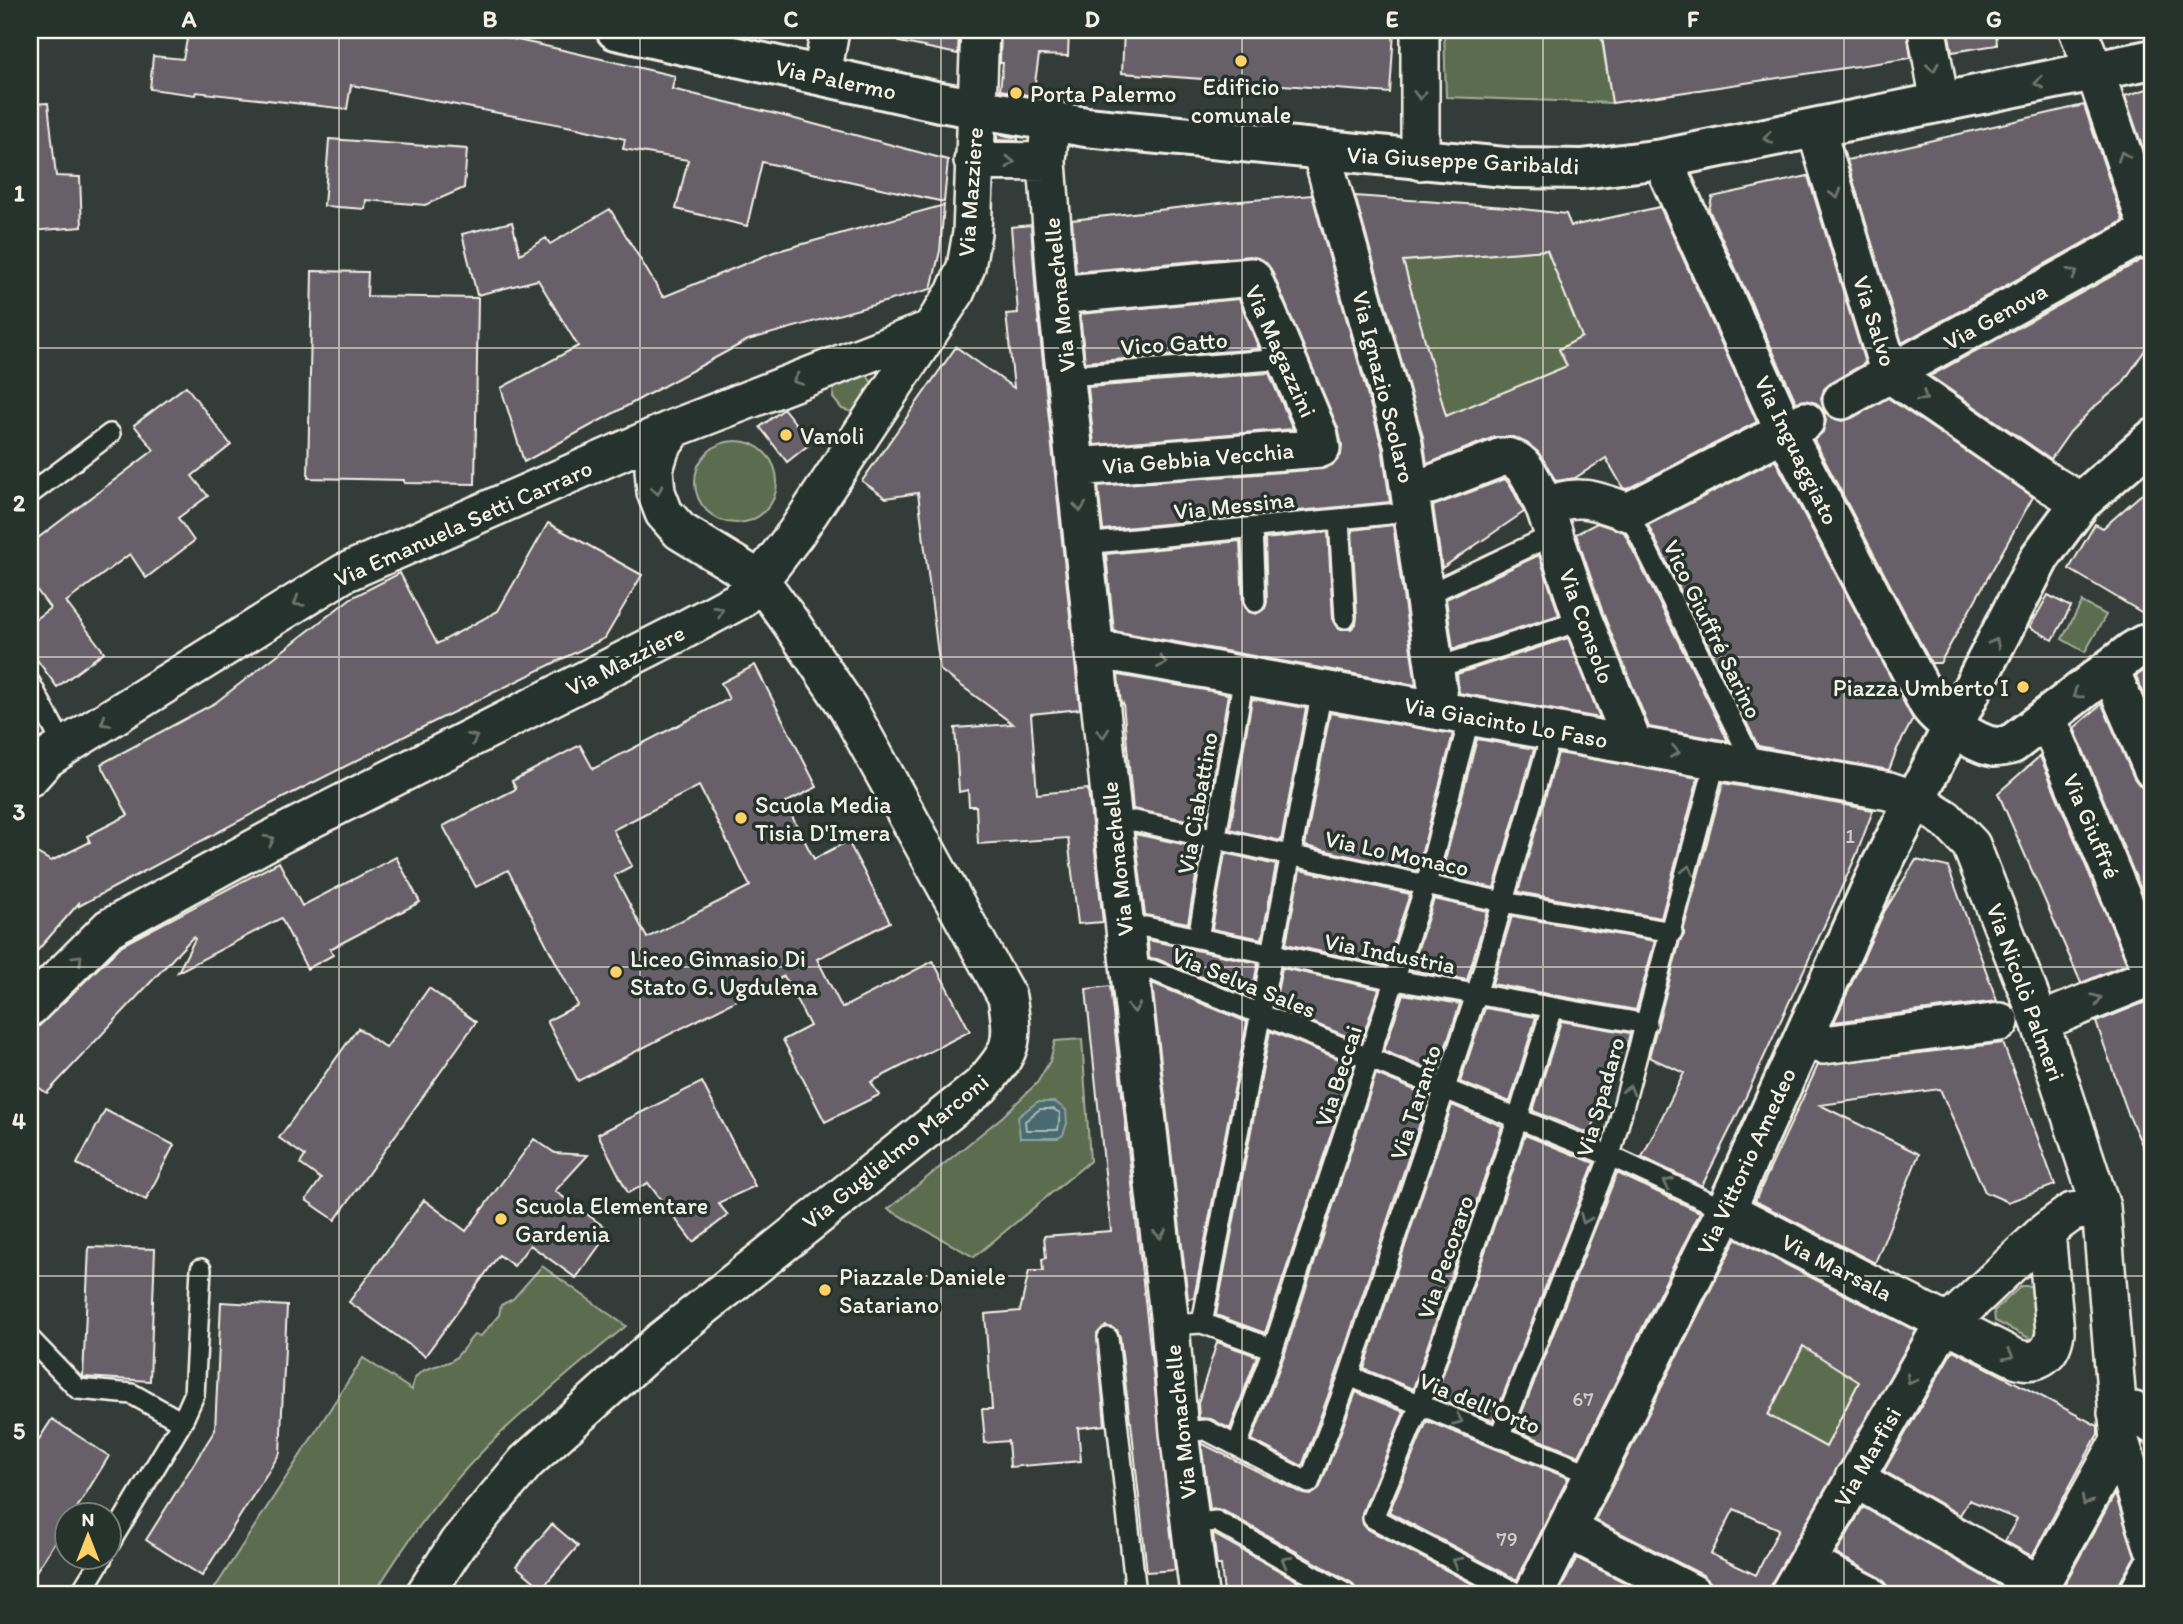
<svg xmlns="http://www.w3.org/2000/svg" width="2183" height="1624" font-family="Itim,sans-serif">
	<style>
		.green { fill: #5c6d4f; stroke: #a8af9c; stroke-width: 2 }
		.water { fill: #4a6b71; stroke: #8ea1a1; stroke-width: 2 }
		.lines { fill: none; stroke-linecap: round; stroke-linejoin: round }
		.shore { stroke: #b0bbb8; stroke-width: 2 }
		.building { fill: #686068; stroke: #f4f1e8; stroke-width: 2; fill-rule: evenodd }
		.service-casing { stroke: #f4f1e8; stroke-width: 24 }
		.minor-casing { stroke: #f4f1e8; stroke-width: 42 }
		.tertiary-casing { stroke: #f4f1e8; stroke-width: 44 }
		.service { stroke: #26332d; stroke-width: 19 }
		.minor { stroke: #26332d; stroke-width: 37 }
		.tertiary { stroke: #26332d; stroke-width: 38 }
		.oneway { stroke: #6e766e }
		.grid { fill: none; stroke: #f4f1e8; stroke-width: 2; stroke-opacity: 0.55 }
		.poi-dot { fill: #ffd166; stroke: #26332d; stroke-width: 2.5 }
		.labels { text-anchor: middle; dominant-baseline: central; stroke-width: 7; stroke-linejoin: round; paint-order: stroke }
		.number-label { font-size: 21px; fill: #d1cdc8 }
		.street-label { font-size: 24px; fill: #f4f1e8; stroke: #26332d }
		.poi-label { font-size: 24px; fill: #f4f1e8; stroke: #26332d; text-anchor: start }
		.neatline { fill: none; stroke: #f4f1e8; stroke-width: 2.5 }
		.grid-label { font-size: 23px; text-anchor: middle; font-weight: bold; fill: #f4f1e8 }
	</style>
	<rect width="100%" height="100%" fill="#333c39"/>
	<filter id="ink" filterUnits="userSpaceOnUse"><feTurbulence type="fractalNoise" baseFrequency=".0143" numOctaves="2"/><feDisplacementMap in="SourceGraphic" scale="14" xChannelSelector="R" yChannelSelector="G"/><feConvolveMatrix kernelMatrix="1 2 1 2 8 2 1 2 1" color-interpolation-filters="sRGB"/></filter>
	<g filter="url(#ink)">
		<!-- green -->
		<path class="green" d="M1444,30H1600L1612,103L1446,97Z
			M1547,250L1582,337L1559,350L1575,383H1527L1446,416L1403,261Z
			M862,373L868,376L874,388L856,413L842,409L833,398L834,384Z
			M695 482a41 41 0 1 1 82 0a41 41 0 1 1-82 0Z
			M2082,602L2106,615L2085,652L2062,639Z
			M1082,1039L1090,1161L974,1257L888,1209L1002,1117L1037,1083L1050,1061L1055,1041Z
			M542,1266L626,1326C584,1360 543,1394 503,1431C453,1478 410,1535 374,1594H211L363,1358L412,1390C413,1366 436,1368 451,1361C459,1357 467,1342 474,1335L481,1336L499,1315L501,1305L513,1299Z
			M2021,1286H2031L2039,1334L2031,1339L1995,1321L1994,1311Z
			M1809,1335L1859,1382L1837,1425L1841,1429L1826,1455L1768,1416Z"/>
		<!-- water -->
		<path class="water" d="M1037,1102H1055L1066,1110L1067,1123L1063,1135L1058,1138H1020L1018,1117Z"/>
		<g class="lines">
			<!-- shore -->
			<path class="shore" d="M1040,1109H1053L1060,1113L1058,1130H1026L1025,1121Z"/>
		</g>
		<!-- building -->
		<path class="building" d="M189,30H472L554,48L675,76L672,89L784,116L948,160L944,202L762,162L747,226L676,209L688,160L623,149L625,139L577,128L351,85L347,109L196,92L195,95L150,89L153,56L183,59Z
			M900,30H959L958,54L899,42Z
			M1001,30H1069L1068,56L1039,55L1033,96L1000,90L1003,63H1000Z
			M1124,30L1394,31L1390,93L1122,73Z
			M1601,30H1907L1911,58L1612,103Z
			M1948,30H1996L1997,45L1952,52Z
			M2153,87V178L2125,96Z
			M48,103L56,176L80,177L82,227L30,231V104Z
			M2084,105L2123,221L1902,343L1847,160Z
			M997,134L1018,138V141L997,140Z
			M329,139L467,149L464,188L425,205L366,200L365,209L324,206Z
			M1808,176L1865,363L1832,382L1824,389L1821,399L1824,411L1832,418L1842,421L1852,418L1888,398L2033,497L1940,663H1931L1814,440L1823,432L1826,421L1824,412L1816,403L1805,400L1796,402L1709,210L1712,197Z
			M1312,195L1382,447L1390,502L1103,530L1098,486L1323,469L1334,464L1341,455L1342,445L1338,428L1271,269L1263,260L1250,256L1076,272L1072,220L1228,202Z
			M1355,196L1506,207L1566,214L1571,226L1660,207L1757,422L1627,489L1623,488L1606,458L1575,478L1556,481L1538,452L1527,443L1513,437H1494L1427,464L1423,437ZM1547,250L1582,337L1559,349L1567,366L1446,416L1403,261Z
			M944,205L940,251L931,289L748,340L524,462L501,388L578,346L538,280L477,295L462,234L512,222L520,254L546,238L550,244L610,209L663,297L774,252Z
			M1031,225L1036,297L1080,709L1031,714L1037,794L1088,789L1103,922L1078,924L1068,838L978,844L976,806H969L968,790L959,792L955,728L1013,724L940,670L918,493L886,498L862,481L956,347L1014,388L1006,314L1018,313L1011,227Z
			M2141,260L2153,263V338L2122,384L2093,408L2070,432L2051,459L1930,376Z
			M312,271L368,272L367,296L478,298L475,484L404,483V480L308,478Z
			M1239,299L1259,349L1085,362L1080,314Z
			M1269,373L1293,429L1094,445L1088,387Z
			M186,386L231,445L192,476L208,496L178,518L194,541L146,578L130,554L66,602L104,652L57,687L30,650V623L50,608L30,581V544L154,450L134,425Z
			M784,409L811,443L787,462L760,427Z
			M1775,460L1913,719L1897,749L1889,770L1758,746L1648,525Z
			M1505,479L1511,486L1524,512L1442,568L1433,506Z
			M2153,484V619L2069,569L2095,524L2103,528Z
			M548,523L642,575L605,638L415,731L267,806L79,906V903L30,959V849L51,861L90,842L87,836L128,815L101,764L215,703L351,598L400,573L437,644L498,611Z
			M1597,523L1624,532L1728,741L1649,727L1603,613L1576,534Z
			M1393,525L1416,685L1114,631L1106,554L1240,541L1243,603L1249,612L1256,614L1265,608L1267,602L1265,539L1328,532L1333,619L1339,629H1351L1356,624L1357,617L1352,530Z
			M1539,555L1559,615L1453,649L1446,599Z
			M2048,595L2071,607L2053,640L2030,627Z
			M1568,638L1600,718L1459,693L1457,674Z
			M755,665L817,787L785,803L814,859L848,841L890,922L817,959L842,1008L933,961L970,1031L871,1082L879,1095L825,1122L783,1040L810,1026L784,976L578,1081L547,1021L578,1005L508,870L476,887L443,826L516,789L512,781L580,745L593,769L729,699L721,683ZM699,786L750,886L647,938L614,875L632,866L613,830Z
			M2153,665V717L2136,676Z
			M1118,675L1228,694L1206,824L1133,809L1123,703L1121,704Z
			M1252,699L1306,708L1281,841L1230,829Z
			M2102,704L2134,778L2141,787L2153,791V919L2074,728Z
			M1330,713L1453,734L1417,871L1305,846Z
			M1477,739L1534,749L1494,888L1441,876Z
			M1558,753L1698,778L1661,918L1518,892Z
			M2040,756L2127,964L2081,983L1998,793Z
			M1723,783L1873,810L1856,856L1743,1103L1702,1186L1642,1157L1684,1073L1649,1057L1680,941L1684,935V928Z
			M1135,834L1201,848L1188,923L1145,915Z
			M1225,853L1276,865L1262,939L1212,929Z
			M396,857L420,902L330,949L333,955L307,969L281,918L178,972L195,939L193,937L47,1093L30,1082V1035L122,945L279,862L302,906Z
			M1916,860L1948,867L1997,1001L1834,1022L1884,912Z
			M1300,870L1410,894L1386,966L1286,944Z
			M1434,899L1487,911L1467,980L1411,970Z
			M1512,916L1655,941L1636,1010L1492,984Z
			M1148,940L1258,963L1251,997L1157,959L1149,958Z
			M1282,968L1379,989L1361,1042L1274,1007Z
			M1152,983L1247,1022L1194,1298L1188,1299Z
			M1110,986L1175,1570L1147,1572L1131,1422H1130L1120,1337L1117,1330L1106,1326L1097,1334L1105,1425L1078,1428L1081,1461L1010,1467L1008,1441L985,1443L982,1409H992L985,1314L1020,1311L1029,1271H1043L1042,1259L1046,1258L1044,1236L1111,1231L1086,989Z
			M429,988L476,1022L335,1220L306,1200L321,1179L300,1164L305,1156L279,1138L358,1028L386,1048Z
			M1403,994L1460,1004L1437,1073L1384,1051Z
			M2153,999V1169L2129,1116L2096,1022Z
			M1485,1008L1536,1017L1510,1102L1460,1082Z
			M1561,1021L1630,1033L1627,1046L1623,1045L1590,1134L1533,1111Z
			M1270,1031L1354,1065L1265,1333L1216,1315Z
			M2003,1043L2055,1185L2008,1202L1985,1192L1940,1089L1820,1105L1919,1154L1875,1263L1755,1201L1818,1065Z
			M1376,1074L1429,1096L1337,1372L1302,1466L1252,1440L1285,1353Z
			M702,1082L755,1186L718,1203L728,1215L693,1242L648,1183L628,1193L598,1134Z
			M1452,1105L1502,1126L1413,1389L1364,1369Z
			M105,1110L174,1145L146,1200L77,1164Z
			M1525,1135L1594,1163L1493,1421L1435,1398Z
			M534,1139L555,1153L588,1155L555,1191L610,1231L576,1278L530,1245L514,1266L499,1255L425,1356L349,1302L424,1200L466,1231Z
			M1617,1173L1700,1212L1579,1456L1515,1430Z
			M1736,1239L1916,1331L1771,1584L1768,1594H1714L1711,1583L1703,1575L1595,1520ZM1803,1346L1859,1382L1826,1447L1768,1415ZM1734,1509L1779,1529L1756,1575L1711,1554Z
			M89,1247L155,1249L150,1381L83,1377Z
			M221,1302L287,1306L280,1453L202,1576L146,1540L215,1430Z
			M1217,1342L1257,1356L1230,1429L1211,1419L1199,1418L1198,1403Z
			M1953,1350L2098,1426V1434L2032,1556L2005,1541L2017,1519L1969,1500L1960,1515L1884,1471Z
			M1356,1392L1404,1412L1362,1513L1363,1524L1367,1529L1492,1594H1358L1352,1583L1222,1510L1210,1509L1201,1443L1303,1494L1311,1495L1320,1487Z
			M52,1419L109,1456L72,1516H66V1524L30,1581V1453Z
			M1427,1421L1568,1478L1517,1580L1389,1512Z
			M2115,1494L2135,1556L2119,1584L2117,1594H2059Z
			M1863,1507L2014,1594H1889L1886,1583L1878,1576L1836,1554Z
			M552,1524L578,1546L542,1588L516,1566Z
			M1213,1534L1321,1594H1224L1221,1565H1217Z
			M1577,1558L1648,1594H1558Z"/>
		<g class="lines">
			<!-- service casing -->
			<g class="service-casing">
				<path id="service" d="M1067,376L1285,359
					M30,494L110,434
					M1628,512L1755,767
					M1339,519L1345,618
					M1252,528L1255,602
					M1084,544L1389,514
					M1423,592L1443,587L1542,540
					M1433,665L1451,663L1583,620
					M30,683L64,747
					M1113,823L1135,821L1503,902L1672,932
					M1125,929L1146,927L1395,980L1647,1024
					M1198,938L1244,676
					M1130,971L1152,970L1610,1156L1726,1210
					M1202,1323L1273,1349
					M1170,1325L1202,1323L1322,690
					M1108,1338L1136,1594
					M30,1339L78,1389L132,1394L182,1422L108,1546
					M1349,1376L1593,1475
					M182,1422L194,1395L201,1269
					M1179,1432L1206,1430L1309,1483L1349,1376L1476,995L1552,731
					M1499,1438L1610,1156L1716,760
					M1237,1446L1273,1349L1426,884L1470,716
					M1191,1524L1216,1521L1346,1594
					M80,1594L102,1558
					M1518,1594L1373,1518L1420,1405L1518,1118L1552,1008"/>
			</g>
			<!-- minor casing -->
			<g class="minor-casing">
				<path id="minor" d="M1420,30V161
					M1927,30L1940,103
					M2078,30L2095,72L2153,243
					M822,75L830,30
					M1050,122L1047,162L1057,295L1113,823L1170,1325L1179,1432L1199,1594
					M1816,129L1890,374L2049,483L2081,502
					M1321,151L1403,443L1438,693L1435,710
					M973,161L1047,162
					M1057,295L1252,277L1319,436L1321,448L1076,467
					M1842,400L2149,231
					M1410,486L1430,485L1502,457C1527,456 1535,488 1545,508C1574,491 1599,501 1628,512L1805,421
					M1545,508L1583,620L1633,744
					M1094,649L1889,791L1916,800L1946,819L1971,845L2040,1022L2101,1207L2120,1441L2153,1546
					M2108,670L2114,679L2153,770
					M2044,719L2053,732L2153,973
					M30,777L46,759L64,747L344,573L675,428L929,330
					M30,1007L109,928L270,840L676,634L738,601L760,580L796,533L955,293L966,267L972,233L980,30
					M2040,1022L2153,976
					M1803,1040L1824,1045L2000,1022
					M1726,1210L2011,1356C2034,1367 2052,1357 2055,1332L2046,1231
					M2117,1413L2134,1411L2153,1425
					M1854,1478L2040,1585
					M1567,1529L1693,1594
					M1807,1563L1868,1594
					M425,1594L458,1543L526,1462L662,1340L981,1086C1012,1050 1015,1044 1007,997L848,708L791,623L760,580L680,531L664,513L656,492L654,469L661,447L675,428
					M1789,1594L1935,1339L1949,1323L2046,1231L2072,1212L2101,1207
					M2035,1594L2120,1441
					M2138,1594L2153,1566"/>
			</g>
			<!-- tertiary casing -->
			<g class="tertiary-casing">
				<path id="tertiary" d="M616,30L940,102L1086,127L1515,168L1582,169L1662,159L2153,59
					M1662,159L1785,432L1928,703C1937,719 1976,744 1994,747C2000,747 2006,746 2012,744L2133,651L2143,645L2153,643
					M1534,1594L1726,1210L1880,868L2040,557L2081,502L2153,439"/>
			</g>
			<!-- service -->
			<use href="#service" class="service"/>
			<!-- minor -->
			<use href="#minor" class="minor"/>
			<!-- tertiary -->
			<use href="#tertiary" class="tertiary"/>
		</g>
		<!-- one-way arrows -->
		<defs><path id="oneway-chevron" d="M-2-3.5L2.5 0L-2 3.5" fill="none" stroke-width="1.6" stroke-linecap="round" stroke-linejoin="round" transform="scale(1.75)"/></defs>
		<g class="oneway">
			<use href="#oneway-chevron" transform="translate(1933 67) rotate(80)"/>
			<use href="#oneway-chevron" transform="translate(2039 83) rotate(169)"/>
			<use href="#oneway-chevron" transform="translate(1420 95) rotate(90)"/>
			<use href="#oneway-chevron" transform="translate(1768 138) rotate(169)"/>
			<use href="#oneway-chevron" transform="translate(2123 156) rotate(-109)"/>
			<use href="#oneway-chevron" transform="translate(1010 162) rotate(1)"/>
			<use href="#oneway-chevron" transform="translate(1836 194) rotate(73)"/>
			<use href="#oneway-chevron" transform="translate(2073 273) rotate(-29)"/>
			<use href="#oneway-chevron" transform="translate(797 380) rotate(159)"/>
			<use href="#oneway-chevron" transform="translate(1923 397) rotate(34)"/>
			<use href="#oneway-chevron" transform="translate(657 490) rotate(78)"/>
			<use href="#oneway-chevron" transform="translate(1080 507) rotate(84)"/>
			<use href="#oneway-chevron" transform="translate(298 602) rotate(148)"/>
			<use href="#oneway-chevron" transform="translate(719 611) rotate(-28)"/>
			<use href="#oneway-chevron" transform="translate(1995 643) rotate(-62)"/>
			<use href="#oneway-chevron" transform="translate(1162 662) rotate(10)"/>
			<use href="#oneway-chevron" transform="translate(2077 694) rotate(143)"/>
			<use href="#oneway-chevron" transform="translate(105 722) rotate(148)"/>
			<use href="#oneway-chevron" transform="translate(1103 733) rotate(84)"/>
			<use href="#oneway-chevron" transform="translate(473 738) rotate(-27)"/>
			<use href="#oneway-chevron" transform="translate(1675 752) rotate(11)"/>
			<use href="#oneway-chevron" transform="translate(270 840) rotate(-28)"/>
			<use href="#oneway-chevron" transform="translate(1688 870) rotate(-76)"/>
			<use href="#oneway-chevron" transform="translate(78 959) rotate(-45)"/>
			<use href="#oneway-chevron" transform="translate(2097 999) rotate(-22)"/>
			<use href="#oneway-chevron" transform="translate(1134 1008) rotate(83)"/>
			<use href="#oneway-chevron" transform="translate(1629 1090) rotate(-74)"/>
			<use href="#oneway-chevron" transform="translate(1668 1183) rotate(-155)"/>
			<use href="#oneway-chevron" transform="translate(1585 1219) rotate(112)"/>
			<use href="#oneway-chevron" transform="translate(1160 1234) rotate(83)"/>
			<use href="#oneway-chevron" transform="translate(2009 1355) rotate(26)"/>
			<use href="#oneway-chevron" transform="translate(1911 1380) rotate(120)"/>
			<use href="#oneway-chevron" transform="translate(1458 1420) rotate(22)"/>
			<use href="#oneway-chevron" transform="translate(2086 1501) rotate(119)"/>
			<use href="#oneway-chevron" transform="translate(1286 1561) rotate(-151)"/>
			<use href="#oneway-chevron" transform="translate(1457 1562) rotate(-152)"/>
		</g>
	</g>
	<!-- grid -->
	<path class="grid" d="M339,30V1594M640,30V1594M941,30V1594M1242,30V1594M1543,30V1594M1844,30V1594M30,348H2153M30,657H2153M30,967H2153M30,1276H2153"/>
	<!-- markers -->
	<g class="poi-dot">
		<circle cx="1241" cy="61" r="7"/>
		<circle cx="1016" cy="93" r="7"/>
		<circle cx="786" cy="435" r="7"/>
		<circle cx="2023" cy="687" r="7"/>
		<circle cx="741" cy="818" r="7"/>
		<circle cx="616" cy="972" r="7"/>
		<circle cx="501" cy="1219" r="7"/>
		<circle cx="825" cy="1290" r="7"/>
	</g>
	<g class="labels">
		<!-- number labels -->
		<g class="number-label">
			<text x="1850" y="835">1</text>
			<text x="1583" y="1398">67</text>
			<text x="1507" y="1538">79</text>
		</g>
		<!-- street labels -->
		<g class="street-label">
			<text transform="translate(836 79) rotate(12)">Via Palermo</text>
			<text transform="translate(1463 160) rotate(3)">Via Giuseppe Garibaldi</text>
			<text transform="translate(970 192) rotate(-86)">Via Mazziere</text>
			<text transform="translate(1059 295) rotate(-96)">Via Monachelle</text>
			<text transform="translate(1995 316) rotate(-29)">Via Genova</text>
			<text transform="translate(1875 321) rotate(72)">Via Salvo</text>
			<text transform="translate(1174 343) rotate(-4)">Vico Gatto</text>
			<text transform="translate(1281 351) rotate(66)">Via Magazzini</text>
			<text transform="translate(1384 387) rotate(76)">Via Ignazio Scolaro</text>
			<text transform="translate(1797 450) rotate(64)">Via Inguaggiato</text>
			<text transform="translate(1198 458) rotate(-5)">Via Gebbia Vecchia</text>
			<text transform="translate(1234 505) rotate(-6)">Via Messina</text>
			<text transform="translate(463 523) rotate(-24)">Via Emanuela Setti Carraro</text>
			<text transform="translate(1587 626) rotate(70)">Via Consolo</text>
			<text transform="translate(1713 629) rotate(64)">Vico Giuffré Sarino</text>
			<text transform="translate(625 660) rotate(-27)">Via Mazziere</text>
			<text transform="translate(1506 722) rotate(10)">Via Giacinto Lo Faso</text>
			<text transform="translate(1197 803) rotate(-80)">Via Ciabattino</text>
			<text transform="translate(2092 826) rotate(67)">Via Giuffré</text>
			<text transform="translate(1397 853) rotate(12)">Via Lo Monaco</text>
			<text transform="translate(1117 859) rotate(-96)">Via Monachelle</text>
			<text transform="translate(1390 953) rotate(11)">Via Industria</text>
			<text transform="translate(1244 982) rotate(22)">Via Selva Sales</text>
			<text transform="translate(2026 992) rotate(70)">Via Nicolò Palmeri</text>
			<text transform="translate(1338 1076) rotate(-72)">Via Beccai</text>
			<text transform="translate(1600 1097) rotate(-74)">Via Spadaro</text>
			<text transform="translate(1415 1102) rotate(-72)">Via Taranto</text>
			<text transform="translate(895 1151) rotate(-39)">Via Guglielmo Marconi</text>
			<text transform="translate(1746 1161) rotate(-65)">Via Vittorio Amedeo</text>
			<text transform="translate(1445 1257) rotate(-71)">Via Pecoraro</text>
			<text transform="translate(1837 1267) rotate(27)">Via Marsala</text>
			<text transform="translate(1480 1403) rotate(22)">Via dell'Orto</text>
			<text transform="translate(1180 1422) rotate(-96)">Via Monachelle</text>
			<text transform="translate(1867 1457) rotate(-60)">Via Marfisi</text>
		</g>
		<!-- poi labels -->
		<g class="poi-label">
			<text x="1241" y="86" text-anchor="middle">Edificio<tspan x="1241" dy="28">comunale</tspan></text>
			<text x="1030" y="93">Porta Palermo</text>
			<text x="800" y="435">Vanoli</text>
			<text x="2009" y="687" text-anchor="end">Piazza Umberto I</text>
			<text x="755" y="804">Scuola Media<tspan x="755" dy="28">Tisia D'Imera</tspan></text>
			<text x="630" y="958">Liceo Ginnasio Di<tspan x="630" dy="28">Stato G. Ugdulena</tspan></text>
			<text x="515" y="1205">Scuola Elementare<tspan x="515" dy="28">Gardenia</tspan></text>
			<text x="839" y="1276">Piazzale Daniele<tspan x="839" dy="28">Satariano</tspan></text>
		</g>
	</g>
	<!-- margin -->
	<rect width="2183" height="1624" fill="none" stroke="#26332d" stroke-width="77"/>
	<!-- north arrow -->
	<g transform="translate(88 1536)"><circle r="33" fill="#26332d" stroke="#787f78" stroke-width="2"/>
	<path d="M0-5L12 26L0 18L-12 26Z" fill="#ffd166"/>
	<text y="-10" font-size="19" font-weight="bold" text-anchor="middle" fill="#f4f1e8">N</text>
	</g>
	<rect x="38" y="38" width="2106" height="1548" class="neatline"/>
	<g class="grid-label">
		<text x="189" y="27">A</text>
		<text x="490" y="27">B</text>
		<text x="791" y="27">C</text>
		<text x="1092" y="27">D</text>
		<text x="1392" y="27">E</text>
		<text x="1693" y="27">F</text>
		<text x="1994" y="27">G</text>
		<text x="19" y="201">1</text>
		<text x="19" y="511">2</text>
		<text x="19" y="820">3</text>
		<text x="19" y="1129">4</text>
		<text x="19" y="1439">5</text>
	</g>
</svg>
